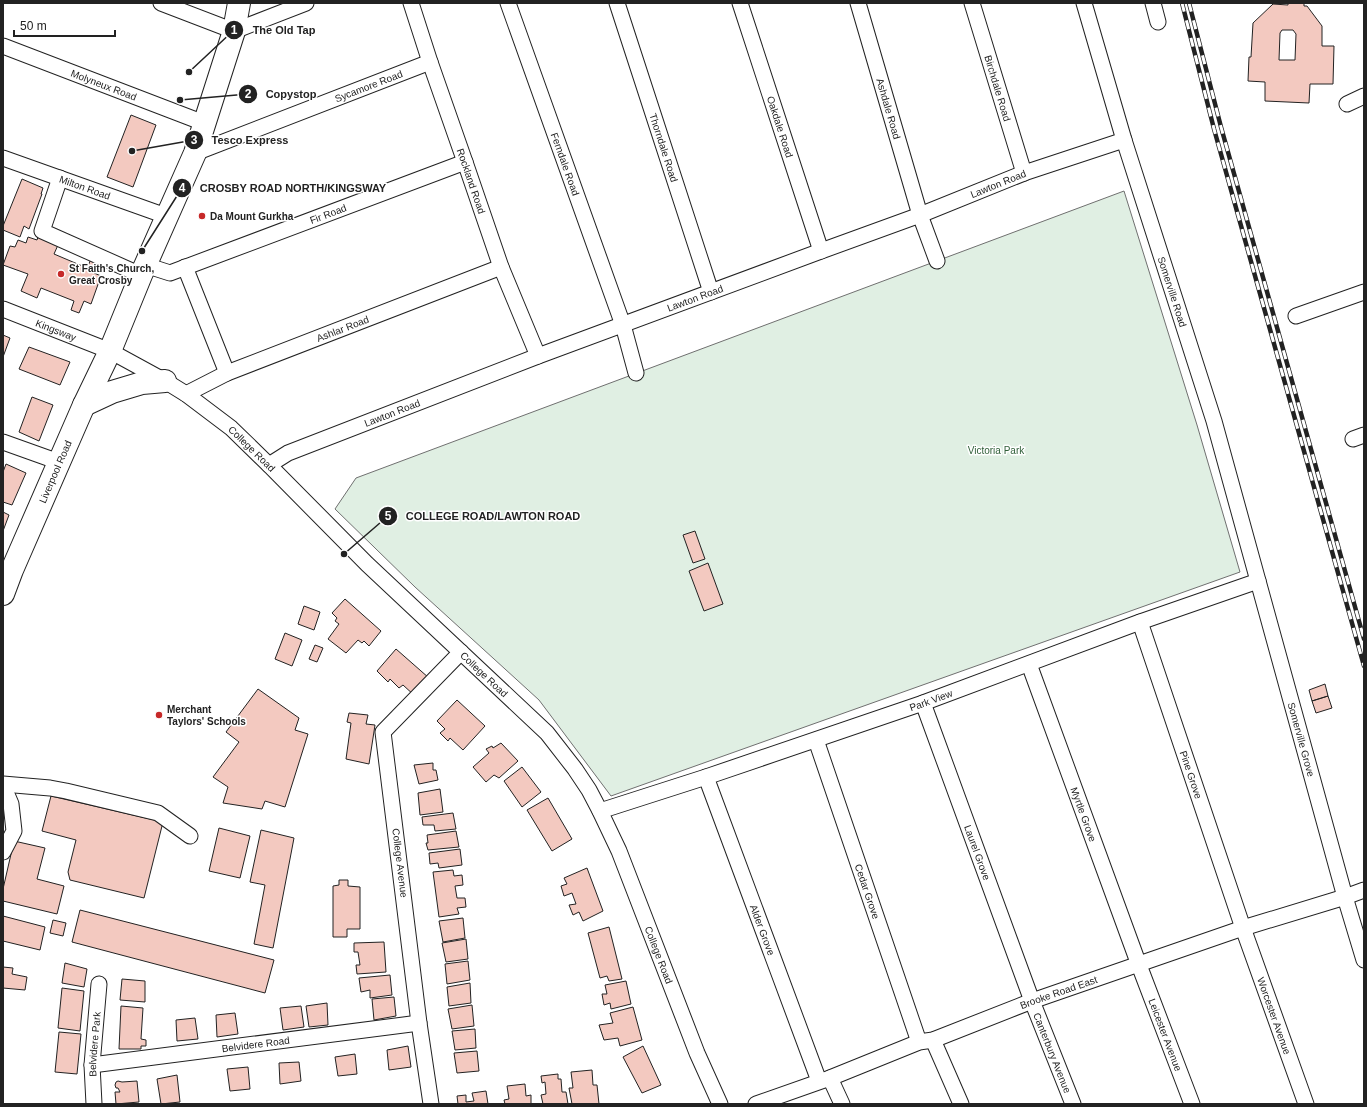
<svg xmlns="http://www.w3.org/2000/svg" width="1367" height="1107" font-family="Arial,sans-serif">
	<style>
		.green { fill: #e0efe3; stroke: #6f6f6f }
		.building { fill: #f3c9c0; stroke: #222; fill-rule: evenodd }
		.lines { fill: none; stroke-linecap: round; stroke-linejoin: round }
		.minor-casing { stroke: #222; stroke-width: 17 }
		.highway-casing { stroke: #222; stroke-width: 24 }
		.minor { stroke: #fff; stroke-width: 15 }
		.highway { stroke: #fff; stroke-width: 22 }
		.rail-casing { stroke: #222; stroke-width: 4.5 }
		.rail { stroke: #fff; stroke-width: 3; stroke-dasharray: 9; stroke-linecap: butt }
		.poi-dot { fill: #c62828; stroke: #fff; stroke-width: 1.5 }
		.labels { text-anchor: middle; dominant-baseline: central; stroke-width: 3; stroke-linejoin: round; paint-order: stroke }
		.street-label { font-size: 10px; fill: #222; stroke: #fff }
		.poi-label { font-size: 10px; font-weight: bold; fill: #222; stroke: #fff; text-anchor: start }
		.park-label { font-size: 10px; fill: #2f5e38; stroke: #fff }
		.leader { fill: none; stroke: #222; stroke-width: 1.5 }
		.callout-dot { fill: #222; stroke: #fff; stroke-width: 1.5 }
		.mark-label { font-size: 12px; text-anchor: middle; font-weight: bold; fill: #fff }
		.callout-label { font-size: 11px; text-anchor: middle; font-weight: bold; fill: #222; stroke: #fff; stroke-width: 3; stroke-linejoin: round; paint-order: stroke }
	</style>
	<rect width="100%" height="100%" fill="#fff"/>
	<!-- green -->
	<path class="green" d="M1124,191L1197,425L1240,572L611,796L539,700L415,587L335,509L356,478Z"/>
	<!-- building -->
	<path class="building" d="M1288,3H1304V6H1307L1322,26V46H1334L1333,84H1310L1309,103L1265,101V82L1248,81L1249,57H1251L1253,23L1273,4L1288,5ZM1282,30H1293L1296,34L1295,60H1279L1280,33Z
		M131,115L156,125L133,187L107,177Z
		M22,179L43,188L41,194H42L29,229L24,226L20,237L3,230V226Z
		M28,237L37,240L38,237L58,245L54,254L87,268L91,259L99,262L94,273L101,276L91,304L84,301L79,313L71,310L74,301L41,288L37,298L21,291L28,274L3,265L10,246L15,247L18,240L26,243Z
		M3,335L10,338L3,357Z
		M29,347L70,362L60,385L19,369Z
		M32,397L53,405L39,441L19,432Z
		M6,464L26,473L12,505L3,502V472Z
		M3,512L9,515L3,531Z
		M695,531L705,559L693,563L683,535Z
		M708,563L723,604L704,611L689,571Z
		M345,599L381,631L369,646L364,641L362,643L358,640L346,653L328,639L339,624L335,621L337,618L332,613Z
		M304,606L320,612L314,630L298,624Z
		M285,633L302,640L292,666L275,659Z
		M315,645L323,648L317,662L309,659Z
		M396,649L429,678L415,696L403,685L399,688L390,679L388,682L377,671Z
		M1325,684L1328,696L1312,701L1309,690Z
		M258,689L299,718L295,730L308,734L285,807L265,801L262,809L223,803L228,787L213,777L239,742L226,732Z
		M1328,696L1332,708L1316,713L1312,701Z
		M457,700L485,726L463,750L450,738L448,741L440,733L445,729L437,721Z
		M349,713L368,715L366,724L375,725L369,764L346,759L351,723L347,722Z
		M501,743L518,761L499,778L494,775L486,782L473,767L489,753L486,749L492,746L493,748Z
		M433,763V770H436L438,780L419,784L414,765Z
		M522,767L541,792L522,807L504,781Z
		M440,789L443,812L420,815L418,793Z
		M51,796L163,822L144,898L70,880L68,872L76,840L42,831Z
		M548,798L572,839L552,851L527,810Z
		M453,813L456,829L435,831L434,825H423L422,817Z
		M219,828L250,836L240,878L209,871Z
		M261,830L294,838L273,948L254,944L265,885L250,882Z
		M456,831L459,847L428,850L426,843H428L427,835Z
		M14,841L45,848L37,879L64,886L57,914L3,901V889Z
		M460,849L462,865L439,868L438,863L430,864L429,853Z
		M587,868L603,911L583,921L579,912L573,915L569,905L576,904L572,893L564,896L561,886L567,884L564,878Z
		M453,870L454,876L462,875L463,885L455,886L457,898H465L466,907L457,908L459,914L439,917L433,872Z
		M339,880H348V886L360,887V929H347V937H333V886L339,885Z
		M80,910L274,960L265,993L72,942Z
		M3,916L45,927L40,950L3,941Z
		M463,918L465,938L443,942L439,921Z
		M53,920L66,923L63,936L50,933Z
		M609,927L622,979L609,981L607,976L600,978L588,933Z
		M466,939L468,959L446,962L442,943Z
		M384,942L386,972L357,974L356,965H360L358,952H354V943Z
		M468,961L470,980L447,984L445,964Z
		M65,963L87,969L84,987L62,983Z
		M3,967L13,968L12,974L27,977L25,990L3,988Z
		M390,975L392,995L370,998V990L361,992L359,978Z
		M122,979L145,981V1002L120,1000Z
		M626,981L631,1004L611,1009L610,1003L604,1005L602,994H607L605,985Z
		M470,983L471,1003L449,1006L447,987Z
		M62,988L84,991L80,1031L58,1028Z
		M394,997L396,1016L374,1020L372,999Z
		M327,1003L328,1025L309,1027L306,1006Z
		M472,1005L474,1026L452,1029L448,1009Z
		M121,1006L143,1008L141,1039L146,1040V1046H141V1049H119Z
		M301,1006L304,1027L283,1030L280,1008Z
		M633,1007L642,1040L620,1046L618,1038L604,1040L599,1025L613,1023L610,1013Z
		M235,1013L238,1034L217,1037L216,1015Z
		M195,1018L198,1039L177,1041L176,1020Z
		M475,1029L476,1048L455,1050L452,1031Z
		M59,1032L81,1034L77,1074L55,1072Z
		M408,1046L411,1067L389,1070L387,1050Z
		M643,1046L661,1085L642,1093L623,1057Z
		M477,1051L479,1071L457,1073L454,1053Z
		M355,1054L357,1074L338,1076L335,1057Z
		M299,1062L301,1081L280,1084L279,1063Z
		M248,1067L250,1089L230,1091L227,1069Z
		M592,1070L593,1085H597L599,1104H572L569,1088H573L571,1072Z
		M558,1074V1079H561L562,1092H566L568,1104H543L541,1095L546,1094L545,1082L542,1083L541,1076Z
		M177,1075L180,1102L161,1104L157,1079Z
		M118,1081L122,1082L137,1081L139,1102L116,1104L115,1092H120L118,1088H116L115,1085L116,1082Z
		M525,1084L526,1096L531,1095V1104H505L504,1100L509,1099L507,1086Z
		M486,1091L488,1104H458L457,1096L466,1095V1102L474,1101L472,1093Z"/>
	<g class="lines">
		<!-- minor casing -->
		<g class="minor-casing">
			<g id="minor">
				<path d="M161,3L234,31L306,3"/>
				<path id="s1" d="M411,3L430,62L465,162L501,267L538,356"/>
				<path id="s2" d="M508,3L623,325L636,373"/>
				<path id="s3" d="M617,3L711,292"/>
				<path id="s4" d="M740,3L821,251"/>
				<path id="s5" d="M858,3L920,215L937,261"/>
				<path id="s6" d="M972,3L1024,173"/>
				<path id="s7" d="M1084,3L1124,140L1214,421L1345,897L1364,960"/>
				<path d="M1153,3L1158,22"/>
				<path id="s8" d="M3,46L204,123"/>
				<path d="M1347,104L1364,96"/>
				<path id="s9" d="M195,153L430,62"/>
				<path id="s10" d="M3,158L166,216"/>
				<path d="M60,178L42,231L141,275"/>
				<path id="s11" d="M145,265L170,273L465,162"/>
				<path d="M185,267L227,373"/>
				<path id="s12" d="M3,309L110,351L165,381L186,394L231,428L269,465L367,564L547,733L575,769L589,790L600,811L619,851L697,1053L720,1104"/>
				<path d="M1296,316L1364,292"/>
				<path id="s13" d="M186,394L227,373L501,267"/>
				<path d="M1353,439L1364,435"/>
				<path d="M3,442L59,462"/>
				<path id="s14" d="M269,465L288,453L538,356L821,251L920,215L1024,173L1124,140"/>
				<path id="s15" d="M1140,622L1243,928L1306,1104"/>
				<path id="s16" d="M1029,664L1139,965L1192,1104"/>
				<path id="s17" d="M923,703L1032,1001L1073,1104"/>
				<path id="s18" d="M816,740L919,1042"/>
				<path id="s19" d="M706,777L819,1081"/>
				<path d="M3,784L50,788L66,791L158,813L190,836"/>
				<path d="M3,785L11,804L14,831L3,852"/>
				<path id="s20" d="M600,811L706,777L923,703L1140,622L1258,581"/>
				<path d="M933,1040L961,1104"/>
				<path id="s21" d="M92,1065L419,1023"/>
				<path d="M830,1078L842,1104"/>
				<path id="s22" d="M94,1104L92,1065L99,984"/>
				<path d="M431,1104L419,1023L383,732L461,652"/>
				<path id="s23" d="M756,1104L830,1078L919,1042L933,1040L1032,1001L1243,928L1345,897L1364,890"/>
			</g>
		</g>
		<!-- highway casing -->
		<g class="highway-casing">
			<g id="highway">
				<path d="M84,405L112,392L142,383L165,381"/>
				<path id="s24" d="M3,594L12,570L84,405L110,351L141,275L195,153L234,31L239,3"/>
			</g>
		</g>
		<!-- minor -->
		<use href="#minor" class="minor"/>
		<!-- highway -->
		<use href="#highway" class="highway"/>
		<!-- rail casing -->
		<g class="rail-casing">
			<path id="rail" d="M1182,3L1214,129L1364,666
				M1189,3L1221,127L1364,639"/>
		</g>
		<!-- rail -->
		<use href="#rail" class="rail"/>
	</g>
	<!-- markers -->
	<g class="poi-dot">
		<circle cx="202" cy="216" r="4"/>
		<circle cx="61" cy="274" r="4"/>
		<circle cx="159" cy="715" r="4"/>
	</g>
	<g class="labels">
		<!-- street labels -->
		<g class="street-label">
			<text stroke="none"><textPath href="#s8" startOffset="108">Molyneux Road</textPath></text>
			<text stroke="none"><textPath href="#s9" startOffset="186">Sycamore Road</textPath></text>
			<text stroke="none"><textPath href="#s6" startOffset="89">Birchdale Road</textPath></text>
			<text stroke="none"><textPath href="#s5" startOffset="110">Ashdale Road</textPath></text>
			<text stroke="none"><textPath href="#s4" startOffset="130">Oakdale Road</textPath></text>
			<text stroke="none"><textPath href="#s3" startOffset="152">Thorndale Road</textPath></text>
			<text stroke="none"><textPath href="#s2" startOffset="171">Ferndale Road</textPath></text>
			<text stroke="none"><textPath href="#s1" startOffset="188">Rockland Road</textPath></text>
			<text stroke="none"><textPath href="#s14" startOffset="782">Lawton Road</textPath></text>
			<text stroke="none"><textPath href="#s10" startOffset="87">Milton Road</textPath></text>
			<text stroke="none"><textPath href="#s11" startOffset="195">Fir Road</textPath></text>
			<text stroke="none"><textPath href="#s7" startOffset="302">Somerville Road</textPath></text>
			<text stroke="none"><textPath href="#s14" startOffset="458">Lawton Road</textPath></text>
			<text stroke="none"><textPath href="#s13" startOffset="170">Ashlar Road</textPath></text>
			<text stroke="none"><textPath href="#s12" startOffset="57">Kingsway</textPath></text>
			<text stroke="none"><textPath href="#s14" startOffset="134">Lawton Road</textPath></text>
			<text stroke="none"><textPath href="#s12" startOffset="288">College Road</textPath></text>
			<text stroke="none"><textPath href="#s24" startOffset="133">Liverpool Road</textPath></text>
			<text stroke="none"><textPath href="#s12" startOffset="612">College Road</textPath></text>
			<text stroke="none"><textPath href="#s20" startOffset="349">Park View</textPath></text>
			<text stroke="none"><textPath href="#s7" startOffset="768">Somerville Grove</textPath></text>
			<text stroke="none"><textPath href="#s15" startOffset="161">Pine Grove</textPath></text>
			<text stroke="none"><textPath href="#s16" startOffset="160">Myrtle Grove</textPath></text>
			<text stroke="none"><textPath href="#s17" startOffset="159">Laurel Grove</textPath></text>
			<text transform="translate(400 863) rotate(83)">College Avenue</text>
			<text stroke="none"><textPath href="#s18" startOffset="160">Cedar Grove</textPath></text>
			<text stroke="none"><textPath href="#s19" startOffset="163">Alder Grove</textPath></text>
			<text stroke="none"><textPath href="#s12" startOffset="948">College Road</textPath></text>
			<text stroke="none"><textPath href="#s23" startOffset="323">Brooke Road East</textPath></text>
			<text stroke="none"><textPath href="#s15" startOffset="416">Worcester Avenue</textPath></text>
			<text stroke="none"><textPath href="#s16" startOffset="395">Leicester Avenue</textPath></text>
			<text stroke="none"><textPath href="#s22" startOffset="60">Belvidere Park</textPath></text>
			<text stroke="none"><textPath href="#s21" startOffset="165">Belvidere Road</textPath></text>
			<text stroke="none"><textPath href="#s17" startOffset="373">Canterbury Avenue</textPath></text>
		</g>
		<!-- poi labels -->
		<g class="poi-label">
			<text x="210" y="216">Da Mount Gurkha</text>
			<text x="69" y="268">St Faith's Church,<tspan x="69" dy="12">Great Crosby</tspan></text>
			<text x="167" y="709">Merchant<tspan x="167" dy="12">Taylors' Schools</tspan></text>
		</g>
		<!-- park labels -->
		<g class="park-label">
			<text x="996" y="450">Victoria Park</text>
		</g>
	</g>
	<!-- callouts -->
	<path class="leader" d="M189 72L234 30M180 100L248 94M132 151L194 140M142 251L182 188M344 554L388 516"/>
	<g class="callout-dot">
		<circle cx="189" cy="72" r="4"/>
		<circle cx="180" cy="100" r="4"/>
		<circle cx="132" cy="151" r="4"/>
		<circle cx="142" cy="251" r="4"/>
		<circle cx="344" cy="554" r="4"/>
		<circle cx="234" cy="30" r="10"/>
		<circle cx="248" cy="94" r="10"/>
		<circle cx="194" cy="140" r="10"/>
		<circle cx="182" cy="188" r="10"/>
		<circle cx="388" cy="516" r="10"/>
	</g>
	<g class="mark-label">
		<text x="234" y="34">1</text>
		<text x="248" y="98">2</text>
		<text x="194" y="144">3</text>
		<text x="182" y="192">4</text>
		<text x="388" y="520">5</text>
	</g>
	<g class="callout-label">
		<text x="284" y="34">The Old Tap</text>
		<text x="291" y="98">Copystop</text>
		<text x="250" y="144">Tesco Express</text>
		<text x="293" y="192">CROSBY ROAD NORTH/KINGSWAY</text>
		<text x="493" y="520">COLLEGE ROAD/LAWTON ROAD</text>
	</g>
	<!-- border -->
	<rect width="1367" height="1107" fill="none" stroke="#222222" stroke-width="8"/>
	<!-- scale -->
	<path d="M14 30v6h101v-6" fill="none" stroke="#222222" stroke-width="2"/>
	<text x="20" y="30" font-size="12" fill="#222222" stroke="#ffffff" stroke-width="3" paint-order="stroke">50 m</text>
</svg>
